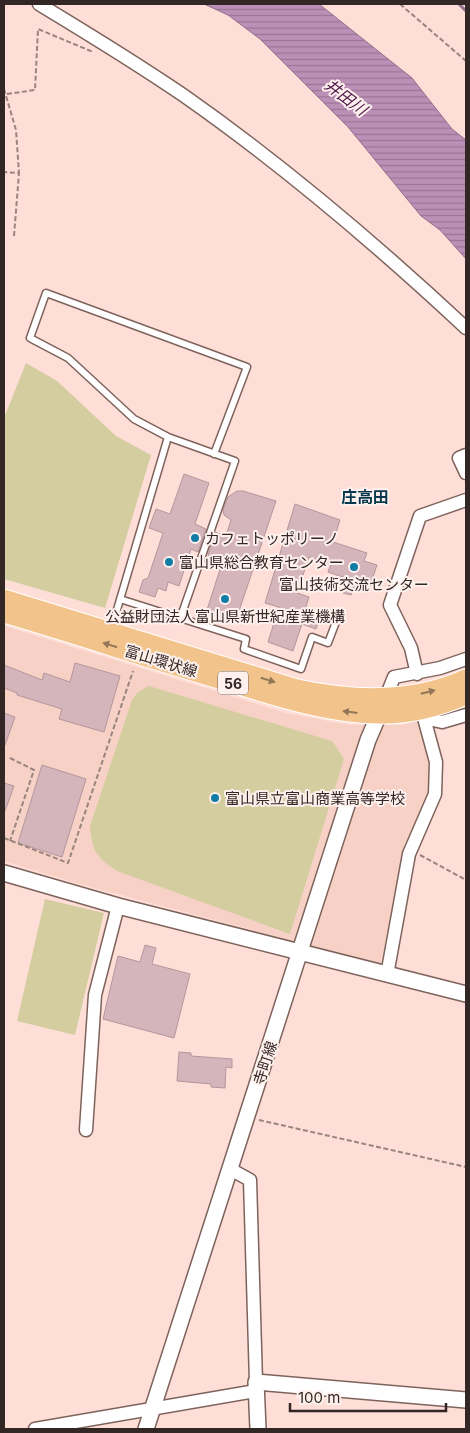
<svg xmlns="http://www.w3.org/2000/svg" width="470" height="1433" font-family="Inter,'Noto Sans JP',sans-serif">
	<style>
		.built { fill: #f7d1c6 }
		.green { fill: #d3cd9f }
		.water { fill: url(#water-rules); stroke: #93708b }
		.lines { fill: none; stroke-linecap: round; stroke-linejoin: round }
		.stream { stroke: #93708b; stroke-width: 3 }
		.building { fill: #d5b5bc; stroke: #b4969c }
		.service-casing { stroke: #7e635c; stroke-width: 9 }
		.minor-casing { stroke: #7e635c; stroke-width: 15 }
		.tertiary-casing { stroke: #7e635c; stroke-width: 18 }
		.primary-casing { stroke: #fff; stroke-width: 21 }
		.path { stroke: #9a847f; stroke-width: 2; stroke-dasharray: 5 2.5; stroke-linecap: butt }
		.service { stroke: #fff; stroke-width: 6 }
		.minor { stroke: #fff; stroke-width: 12 }
		.tertiary { stroke: #fff; stroke-width: 15 }
		.primary { stroke: #f2c48b; stroke-width: 19 }
		.oneway { fill: #927658 }
		.poi-dot { fill: #117ca6; stroke: #fef1ed; stroke-width: 2 }
		.labels { text-anchor: middle; dominant-baseline: central; stroke-width: 4; stroke-linejoin: round; paint-order: stroke }
		.shield { fill: #fef1ed; stroke: #6f6460; stroke-width: 1 }
		.shield-label { font-size: 14px; font-weight: bold; fill: #322724 }
		.poi-label { font-size: 15px; fill: #322724; stroke: #fef1ed; text-anchor: start }
		.street-label { font-size: 15px; fill: #322724; stroke: #fef1ed }
		.water-label { font-size: 16px; font-style: italic; fill: #4c1549; stroke: #fef1ed }
		.neighbourhood-label { font-size: 16px; font-weight: bold; fill: #08384d; stroke: #fef1ed }
	</style>
	<defs>
		<pattern id="water-rules" width="6" height="5" patternUnits="userSpaceOnUse" patternTransform="scale(1.25)"><rect width="6" height="5" fill="#bc8fb7"/><path d="M0 2.5h6" fill="none" stroke="#997595"/></pattern>
	</defs>
	<rect width="100%" height="100%" fill="#feded6"/>
	<!-- built -->
	<path class="built" d="M4,626L286,713L349,725H402L424,718L430,783L422,814L405,842L381,964L76,883L4,861Z"/>
	<!-- green -->
	<path class="green" d="M26,363L57,381L116,436L151,455L105,608L4,579V418Z
		M149,686L332,741L344,759L290,934L117,871C96,857 92,851 90,826L132,700L138,692Z
		M45,899L104,913L75,1035L17,1021Z"/>
	<!-- water -->
	<path class="water" d="M204,4H319L412,78L452,129L466,140V259L440,230L421,216L348,127L260,39L228,15Z"/>
	<g class="lines">
		<!-- stream -->
		<path class="stream" d="M459,4L466,11"/>
	</g>
	<!-- building -->
	<path class="building" d="M184,474L209,483L195,524L206,529L198,552L191,549L179,586L168,582L166,591L158,588L155,597L139,592L143,580L148,578L163,533L149,528L156,509L170,514Z
		M237,491H243L276,501L235,623L206,613L223,560L208,555L215,532L226,536L231,520L224,515L223,510L228,497Z
		M295,504L340,520L333,542L367,553L364,561L377,565L370,586L356,581L351,595L343,593L348,579L328,572L331,564L309,557L297,593L309,597L303,616L319,621L316,629L302,624L293,651L268,642L279,607L265,603Z
		M75,663L120,676L104,732L59,719L62,709L17,695V693L4,688V665L42,680L44,673L70,682Z
		M4,713L15,717L5,745H4Z
		M42,765L86,779L62,857L18,843Z
		M4,783L14,786L5,811H4Z
		M145,945L156,948L152,964L190,974L174,1038L103,1019L118,956L140,962Z
		M179,1052L191,1053V1056L232,1059V1068L226,1067L225,1088L211,1087V1084L177,1081Z"/>
	<g class="lines">
		<!-- service casing -->
		<g class="service-casing">
			<path id="service" d="M120,599L246,639L244,649L301,669L312,637L328,643L336,622
				M180,619L235,461L168,437L134,419L68,358L30,338L46,293L247,367L214,454
				M111,630L168,437"/>
		</g>
		<!-- minor casing -->
		<g class="minor-casing">
			<path id="minor" d="M39,4C87,33 136,63 183,95C283,165 377,245 466,328
				M466,455L459,458L466,473
				M417,674L411,648L390,605L420,516L466,500
				M386,697L394,677L440,668L466,659
				M387,975L409,854L435,794L436,762L424,718L442,722L466,715
				M86,1130L95,995L118,906
				M230,1169L250,1180L256,1382
				M35,1429L256,1391"/>
		</g>
		<!-- tertiary casing -->
		<g class="tertiary-casing">
			<path id="tertiary" d="M4,873L118,906L466,994
				M146,1429L368,740L383,705
				M258,1429L256,1382L466,1400"/>
		</g>
		<!-- primary casing -->
		<g class="primary-casing">
			<path id="primary" d="M4,599L297,689C353,701 413,703 466,679
				M4,613C78,635 151,659 226,681C275,696 326,713 378,714C408,715 438,707 466,695"/>
		</g>
		<!-- path -->
		<path class="path" d="M400,4L466,61
			M4,89L16,130L19,173L4,172
			M7,94L35,90L38,29L93,52
			M14,236L19,173
			M10,758L34,770L10,841
			M4,838L68,863L133,671
			M420,855L466,880
			M259,1120L466,1167"/>
		<!-- service -->
		<use href="#service" class="service"/>
		<!-- minor -->
		<use href="#minor" class="minor"/>
		<!-- tertiary -->
		<use href="#tertiary" class="tertiary"/>
		<!-- primary -->
		<use href="#primary" class="primary"/>
	</g>
	<!-- one-way arrows -->
	<defs><path id="oneway-solid" d="M-6-.8H1V-3.2L6.5 0L1 3.2V.8H-6Z" transform="scale(1.25)"/></defs>
	<g class="oneway">
		<use href="#oneway-solid" transform="translate(110 645) rotate(-163)"/>
		<use href="#oneway-solid" transform="translate(268 680) rotate(17)"/>
		<use href="#oneway-solid" transform="translate(428 692) rotate(-14)"/>
		<use href="#oneway-solid" transform="translate(350 712) rotate(-173)"/>
	</g>
	<!-- markers -->
	<g class="poi-dot">
		<circle cx="195" cy="538" r="5"/>
		<circle cx="169" cy="562" r="5"/>
		<circle cx="354" cy="567" r="5"/>
		<circle cx="225" cy="599" r="5"/>
		<circle cx="215" cy="798" r="5"/>
	</g>
	<g class="labels">
		<!-- shield labels -->
		<rect class="shield" x="218" y="671.5" width="30" height="23" rx="4"/>
		<g class="shield-label">
			<text x="233" y="683">56</text>
		</g>
		<!-- poi labels -->
		<g class="poi-label">
			<text x="205" y="538">カフェトッポリーノ</text>
			<text x="179" y="562">富山県総合教育センター</text>
			<text x="354" y="584" text-anchor="middle">富山技術交流センター</text>
			<text x="225" y="616" text-anchor="middle">公益財団法人富山県新世紀産業機構</text>
			<text x="225" y="798">富山県立富山商業高等学校</text>
		</g>
		<!-- street labels -->
		<g class="street-label">
			<text transform="translate(161 661) rotate(17)">富山環状線</text>
			<text transform="translate(265 1063) rotate(-72)">寺町線</text>
		</g>
		<!-- water labels -->
		<g class="water-label">
			<text transform="translate(346 97) rotate(37)">井田川</text>
		</g>
		<!-- neighbourhood labels -->
		<g class="neighbourhood-label">
			<text x="365" y="497">庄高田</text>
		</g>
	</g>
	<!-- border -->
	<rect width="470" height="1433" fill="none" stroke="#322724" stroke-width="10"/>
	<!-- scale -->
	<path d="M290 1403v8h156v-8" fill="none" stroke="#322724" stroke-width="2.5"/>
	<text x="298" y="1403" font-size="15" fill="#322724" stroke="#fef1ed" stroke-width="4" paint-order="stroke">100 m</text>
</svg>
